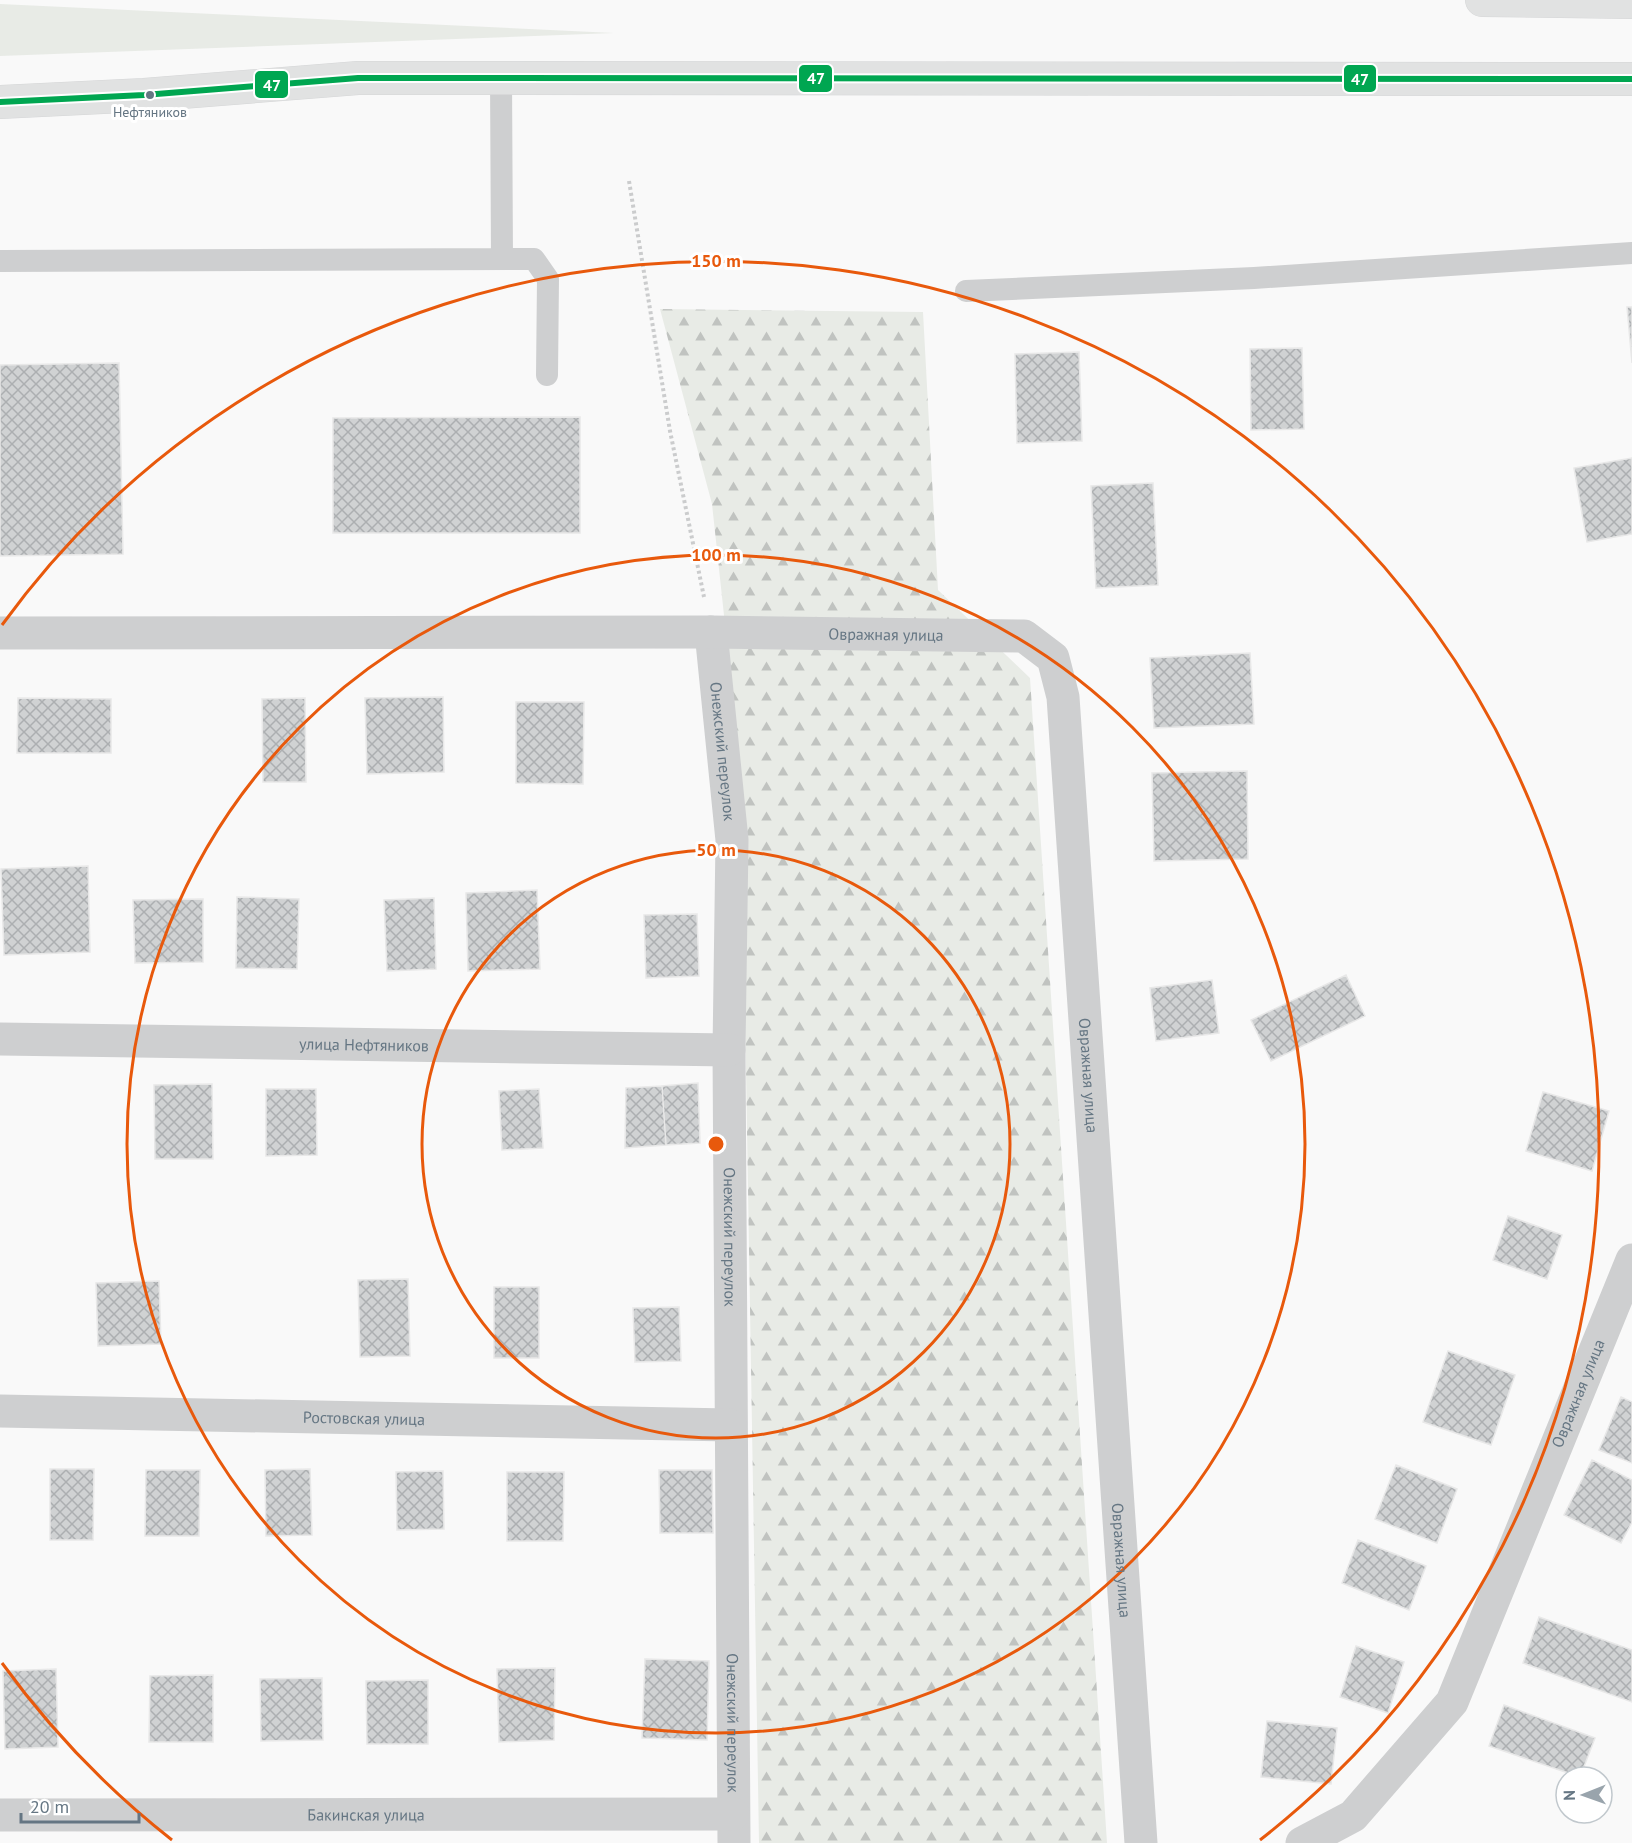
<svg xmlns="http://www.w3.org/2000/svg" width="1632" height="1843" font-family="'PT Sans',sans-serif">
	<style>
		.grass { fill: #e8ebe6 }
		.forest { fill: url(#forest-firs) }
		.building { fill: url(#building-cross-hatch); stroke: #e8e8e8; stroke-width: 1.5 }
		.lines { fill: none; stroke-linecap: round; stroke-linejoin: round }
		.primary-casing { stroke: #d5d6d7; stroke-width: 34 }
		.path { stroke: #cbcccd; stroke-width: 4; stroke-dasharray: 3 3; stroke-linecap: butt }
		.service { stroke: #cecfd0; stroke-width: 22 }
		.minor { stroke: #cecfd0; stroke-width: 33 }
		.primary { stroke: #e1e2e2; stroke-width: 33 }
		.bus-1-casing { stroke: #fff; stroke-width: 10 }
		.bus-1 { stroke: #00a651; stroke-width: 6 }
		.ring { fill: none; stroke: #e8590c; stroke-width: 3 }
		.bus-dot { fill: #657683; stroke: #fff; stroke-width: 2 }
		.labels { text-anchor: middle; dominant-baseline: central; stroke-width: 6; stroke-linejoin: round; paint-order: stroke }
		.bus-label { font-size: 14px; fill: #657683; stroke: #fff }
		.street-label { font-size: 16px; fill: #657683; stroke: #fff }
		.centre { fill: #e8590c; stroke: #fff; stroke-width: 3 }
		.ring-label { font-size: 18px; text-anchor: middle; font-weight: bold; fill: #e8590c; stroke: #fff; stroke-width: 6; stroke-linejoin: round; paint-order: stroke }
		.line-badge { stroke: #fff; stroke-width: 2 }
		.badge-label { font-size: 16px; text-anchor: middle; font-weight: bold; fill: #fff }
	</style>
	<defs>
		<pattern id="forest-firs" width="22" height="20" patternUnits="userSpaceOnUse" patternTransform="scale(1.5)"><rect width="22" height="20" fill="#e8ebe6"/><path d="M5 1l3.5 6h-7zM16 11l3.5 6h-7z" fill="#c0c3c0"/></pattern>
		<pattern id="building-cross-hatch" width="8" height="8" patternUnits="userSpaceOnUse" patternTransform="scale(1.5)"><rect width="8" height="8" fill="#d0d2d3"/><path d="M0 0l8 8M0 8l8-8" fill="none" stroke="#acafb1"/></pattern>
	</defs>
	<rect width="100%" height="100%" fill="#f9f9f9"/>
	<!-- grass -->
	<path class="grass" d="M0,4L614,33L0,56Z"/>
	<!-- forest -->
	<path class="forest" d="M660,309L923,312L938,590L1030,678L1107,1843H759L741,773L712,504Z"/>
	<!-- building -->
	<path class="building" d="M1627,307H1632V363Z
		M1302,348L1304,429L1251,430L1250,349Z
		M1079,352L1082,441L1017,443L1015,354Z
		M119,363L123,554L0,556V365Z
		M580,417V533H333V418Z
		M1632,458V534L1587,542L1574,468Z
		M1153,483L1158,585L1096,588L1091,486Z
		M1250,653L1254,724L1154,728L1150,658Z
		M443,697L444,772L367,774L365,698Z
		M18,698L111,699V753H17Z
		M305,698L306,782H263L262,699Z
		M516,702H584L583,784L516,783Z
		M1247,771L1248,859L1154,861L1152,773Z
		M88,866L90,952L4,955L1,869Z
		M537,890L540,969L468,971L466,893Z
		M237,897L299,899L297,969L236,968Z
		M434,898L436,969L387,971L384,900Z
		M203,899V962L135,963L133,900Z
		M697,914L699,976L646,978L644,915Z
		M1346,975L1365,1016L1271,1061L1251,1020Z
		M1212,980L1219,1033L1156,1041L1150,988Z
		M698,1083L700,1143L666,1145L662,1086Z
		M212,1084L213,1159H155L154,1085Z
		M662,1086L666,1145L625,1148L626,1088Z
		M266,1089H316L317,1155L266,1156Z
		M539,1089L543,1148L502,1150L499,1091Z
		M1543,1092L1609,1111L1592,1171L1526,1151Z
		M1508,1216L1562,1235L1547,1279L1493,1260Z
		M408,1279L410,1356L360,1357L358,1280Z
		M159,1281L161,1344L98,1346L96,1283Z
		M494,1287H539V1358H494Z
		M679,1307L681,1361L635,1362L633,1308Z
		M1448,1351L1515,1375L1491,1445L1423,1422Z
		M1621,1397L1632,1402V1463L1599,1450Z
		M1592,1460L1632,1480V1522L1621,1543L1564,1515Z
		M1396,1465L1457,1489L1437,1543L1375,1519Z
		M50,1469H94L93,1540H50Z
		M310,1469L312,1535L266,1536L265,1470Z
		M146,1470H200L199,1536H145Z
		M659,1470H712L713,1533H660Z
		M443,1471L444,1529L397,1530L396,1472Z
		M507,1472H564L563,1541H507Z
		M1358,1540L1426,1566L1409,1610L1342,1583Z
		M1539,1617L1632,1650V1702L1523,1663Z
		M1356,1646L1404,1662L1388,1713L1340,1697Z
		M645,1659L709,1661L707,1740L642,1738Z
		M555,1668L554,1740L499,1742L497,1669Z
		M56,1669L58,1747L5,1749L3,1671Z
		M213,1675V1742H149L150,1676Z
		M322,1678L323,1740L261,1741L260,1679Z
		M428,1680V1744H367L366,1681Z
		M1504,1705L1595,1738L1580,1777L1489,1746Z
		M1267,1721L1337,1728L1331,1784L1261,1777Z"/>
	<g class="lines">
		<!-- primary casing -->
		<g class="primary-casing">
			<path id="primary" d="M1482,0L1632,2
				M0,102L144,95L358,78L1632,79"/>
		</g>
		<!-- path -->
		<path class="path" d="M629,181L670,431L704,597"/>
		<!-- service -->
		<path class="service" d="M501,78L502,258
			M0,261L534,259L548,279L547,375
			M966,291L1254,278L1632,253"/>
		<!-- minor -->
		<g class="minor">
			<path id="s1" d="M711,632L732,840L729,1050L734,1843"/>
			<path id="s2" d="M0,633L711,632L1024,636L1053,658L1063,697L1141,1843"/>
			<path id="s3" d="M0,1039L729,1050"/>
			<path id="s4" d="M0,1411L730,1425"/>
			<path id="s5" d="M0,1815L733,1814"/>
			<path id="s6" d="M1302,1843L1353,1816L1452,1702L1632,1260"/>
		</g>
		<!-- primary -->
		<use href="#primary" class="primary"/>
		<!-- bus-1 casing -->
		<g class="bus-1-casing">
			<path id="bus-1" d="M0,102L144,95L358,78L1632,79"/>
		</g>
		<!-- bus-1 -->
		<use href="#bus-1" class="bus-1"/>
	</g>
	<!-- distance rings -->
	<g class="ring">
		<circle cx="716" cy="1144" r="294"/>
		<circle cx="716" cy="1144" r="589"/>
		<path d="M172 1840A883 883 0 0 1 2 1663M2 625A883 883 0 1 1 1260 1840"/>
	</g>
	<!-- markers -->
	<circle class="bus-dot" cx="150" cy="95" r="5"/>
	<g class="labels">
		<!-- bus labels -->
		<g class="bus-label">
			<text x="150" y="112">Нефтяников</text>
		</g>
		<!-- street labels -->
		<g class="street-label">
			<text stroke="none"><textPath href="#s2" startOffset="886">Овражная улица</textPath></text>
			<text stroke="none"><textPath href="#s1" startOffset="120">Онежский переулок</textPath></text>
			<text stroke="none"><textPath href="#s3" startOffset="364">улица Нефтяников</textPath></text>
			<text stroke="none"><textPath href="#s2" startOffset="1480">Овражная улица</textPath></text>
			<text stroke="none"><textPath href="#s1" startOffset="606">Онежский переулок</textPath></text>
			<text stroke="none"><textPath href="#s6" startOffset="542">Овражная улица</textPath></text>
			<text stroke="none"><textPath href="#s4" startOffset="364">Ростовская улица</textPath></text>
			<text stroke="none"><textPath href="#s2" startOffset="1966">Овражная улица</textPath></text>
			<text stroke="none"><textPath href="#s1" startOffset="1092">Онежский переулок</textPath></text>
			<text stroke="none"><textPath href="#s5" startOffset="366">Бакинская улица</textPath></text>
		</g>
	</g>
	<circle cx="716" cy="1144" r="9" class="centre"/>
	<g class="ring-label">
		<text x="716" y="267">150 m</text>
		<text x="716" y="561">100 m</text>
		<text x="716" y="856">50 m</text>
	</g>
	<g class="line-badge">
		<rect x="798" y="64" width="35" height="29" rx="6" fill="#00a651"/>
		<rect x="1343" y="64" width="34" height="29" rx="6" fill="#00a651"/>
		<rect x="254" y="70" width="35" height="29" rx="6" fill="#00a651"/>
	</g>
	<g class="badge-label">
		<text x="816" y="84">47</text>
		<text x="1360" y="85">47</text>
		<text x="272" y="91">47</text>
	</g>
	<!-- north arrow -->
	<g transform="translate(1584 1795) rotate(269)"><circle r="28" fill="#ffffff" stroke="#c1c8cd" stroke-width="1.5"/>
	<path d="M0-4.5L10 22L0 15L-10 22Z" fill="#99a4ac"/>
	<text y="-9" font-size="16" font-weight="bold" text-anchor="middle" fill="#657683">N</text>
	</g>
	<!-- scale -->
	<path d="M21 1813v9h118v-9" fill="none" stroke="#657683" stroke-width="3"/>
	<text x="30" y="1813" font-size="18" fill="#657683" stroke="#ffffff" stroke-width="4.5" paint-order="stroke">20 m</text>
</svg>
